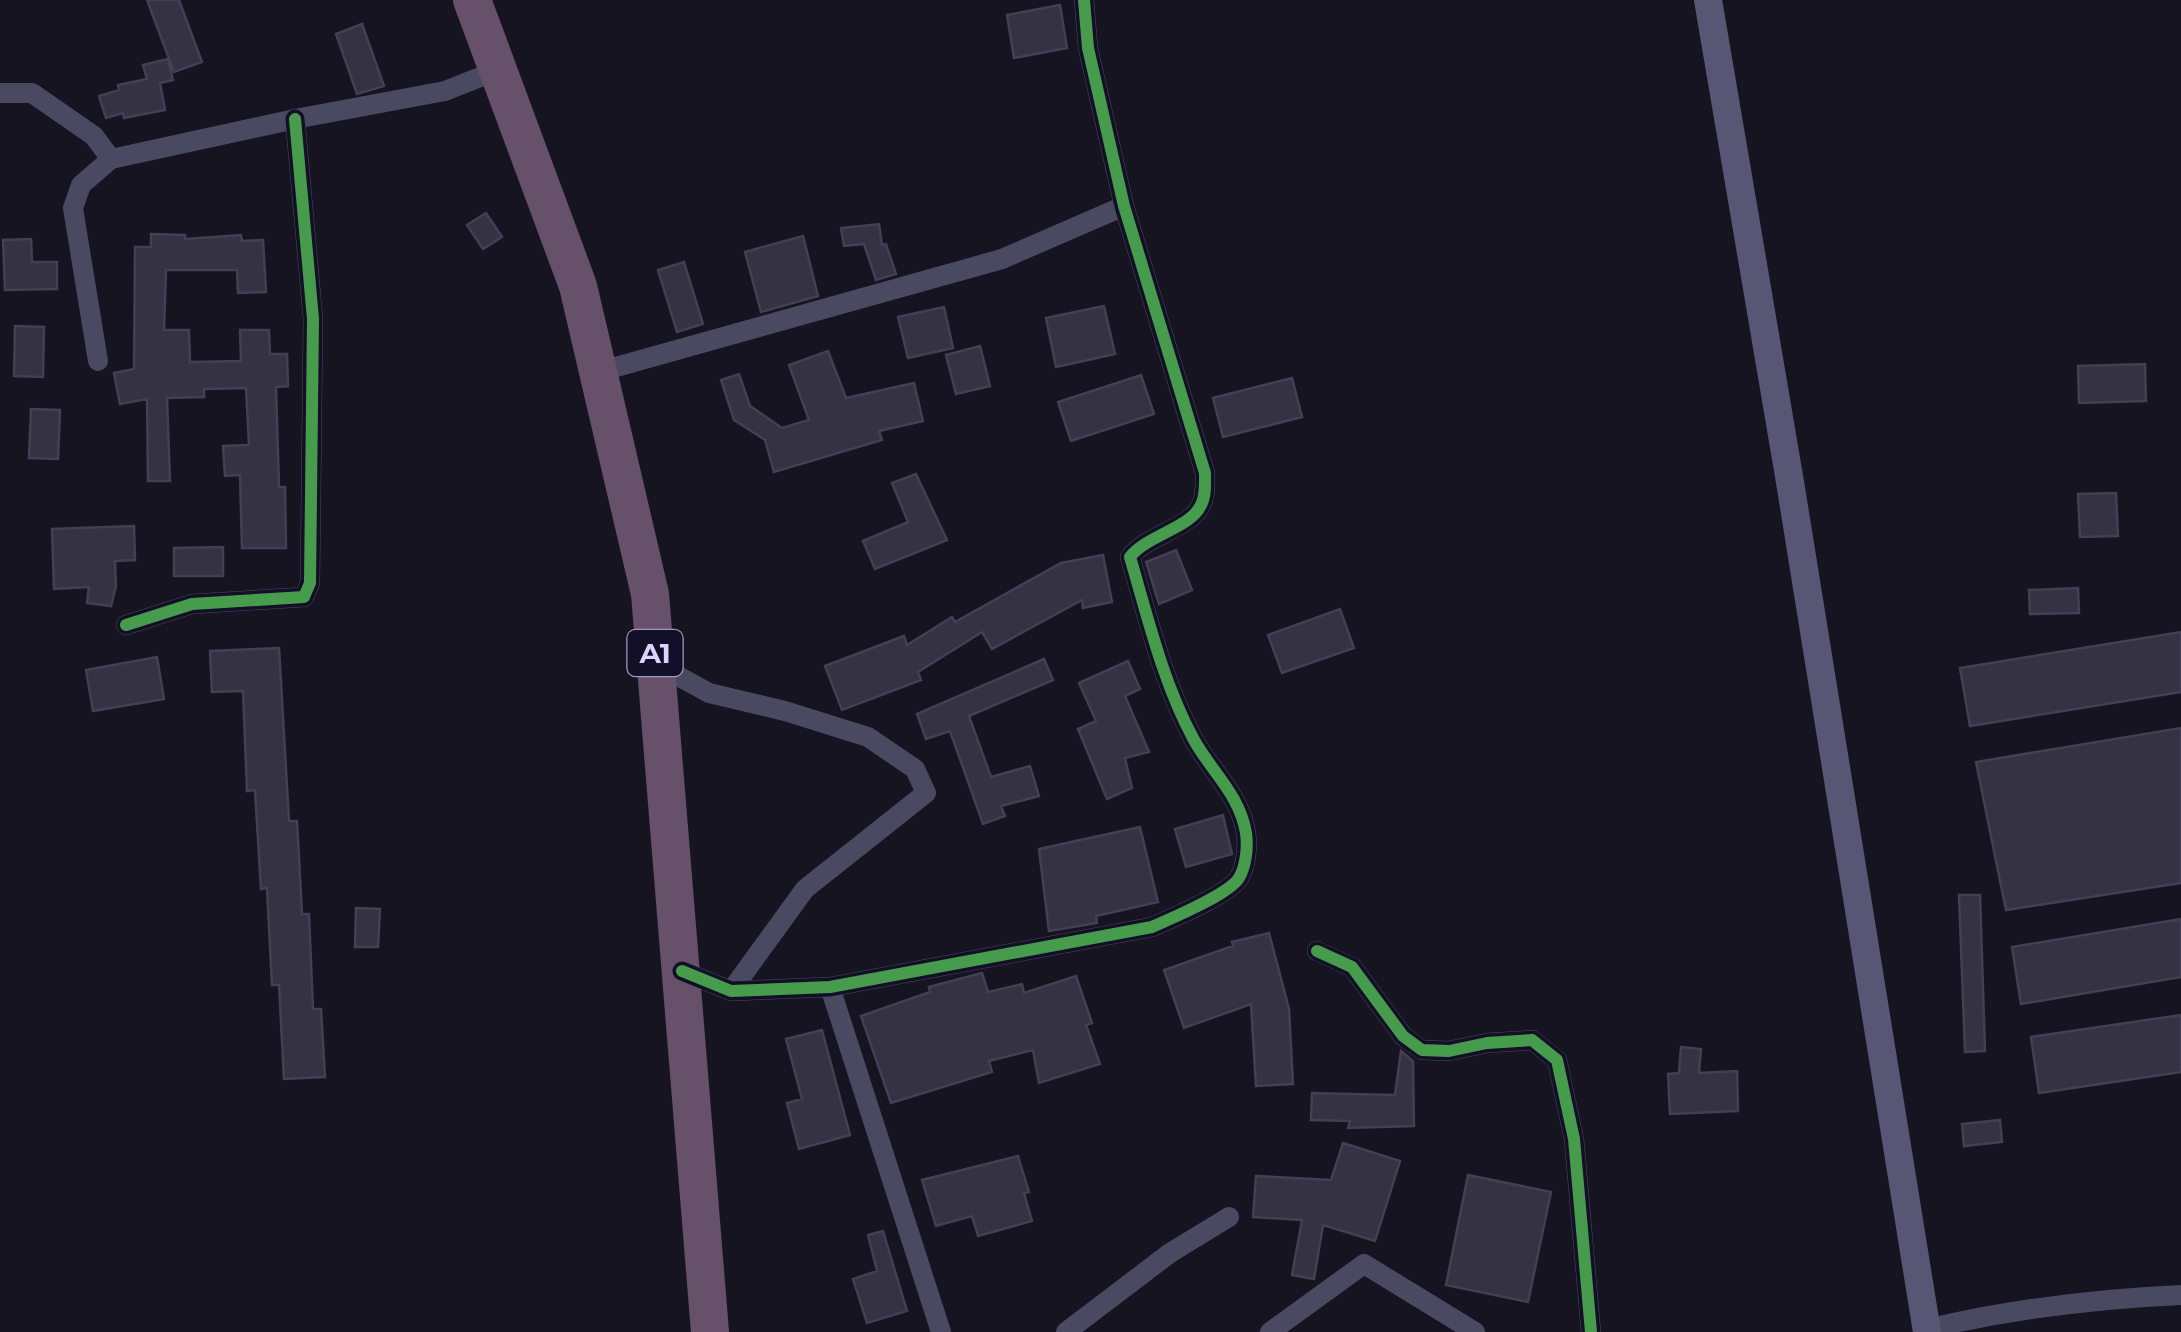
<svg xmlns="http://www.w3.org/2000/svg" width="2181" height="1332" font-family="Montserrat,sans-serif">
	<style>
		.building { fill: #343243; stroke: #433f54; stroke-width: 2.5 }
		.lines { fill: none; stroke-linecap: round; stroke-linejoin: round }
		.street { stroke: #4a4962; stroke-width: 20 }
		.secondary { stroke: #575674; stroke-width: 28 }
		.highway { stroke: #67516a; stroke-width: 38 }
		.cycleway-casing { stroke: #130f26; stroke-width: 19 }
		.cycleway { stroke: #469c4c; stroke-width: 12 }
		.labels { text-anchor: middle; dominant-baseline: central; stroke-width: 10; stroke-linejoin: round; paint-order: stroke }
		.shield { fill: #130f26; stroke: #9e99be; stroke-width: 2.5 }
		.shield-label { font-size: 28px; font-weight: bold; fill: #d9d4ff }
	</style>
	<rect width="100%" height="100%" fill="#161421"/>
	<!-- building -->
	<path class="building" d="M147,0H179L202,62L174,72Z
		M1060,5L1067,48L1014,58L1007,15Z
		M362,24L384,86L357,94L336,34Z
		M168,59L173,80L160,83L165,110L124,118L123,113L106,118L99,96L119,90L118,85L147,79L143,65Z
		M486,213L502,237L483,249L467,225Z
		M879,224L882,245L886,244L896,274L876,280L864,244L844,246L841,228Z
		M151,234L185,235V239L241,235L242,241L263,240L266,292L238,293L237,270H166L164,330H189L190,362L241,361L240,330H269L270,354H287L288,386L276,387L279,487H285L286,548H242L240,475L225,476L223,446L249,445L246,388L204,389V397L167,398L170,481H148L147,399L120,404L114,373L134,369L135,247H151Z
		M803,236L818,296L761,312L745,252Z
		M31,239L32,262H57V289L5,290L3,240Z
		M684,262L703,324L677,332L658,270Z
		M1104,306L1115,354L1056,367L1046,318Z
		M944,307L953,348L908,358L898,317Z
		M15,326L44,327L43,377L14,376Z
		M980,346L990,386L956,394L946,355Z
		M828,351L846,398L914,383L923,421L879,431L882,440L774,472L765,440L734,420L721,380L739,374L750,406L782,428L809,420L789,365Z
		M2145,364L2146,401L2079,403L2078,366Z
		M1141,375L1154,414L1071,441L1058,402Z
		M1292,378L1302,417L1223,437L1213,398Z
		M31,409L60,410L58,459L29,458Z
		M916,474L947,540L875,569L863,541L908,522L892,483Z
		M2116,493L2118,536L2080,537L2078,494Z
		M134,526L135,560L115,561L116,586L111,606L87,603L89,587L54,589L52,529Z
		M223,547V576H174V548Z
		M1176,550L1192,590L1159,604L1146,562Z
		M1103,555L1112,602L1083,608L1082,600L992,649L982,632L918,672L921,680L842,710L825,666L904,636L907,645L952,617L955,622L1061,563Z
		M2078,588L2079,613L2030,614L2029,590Z
		M1340,609L1354,648L1282,673L1268,635Z
		M2181,632V692L1970,726L1960,668Z
		M279,648L289,821H297L302,914H309L313,1009H321L325,1077L284,1079L279,985H272L267,888L261,889L255,790L247,791L243,691L212,692L210,651Z
		M157,657L164,699L93,711L86,670Z
		M1044,659L1053,680L969,716L991,777L1030,766L1039,796L1001,806L1005,816L983,824L950,731L926,739L917,714Z
		M1128,661L1140,689L1125,696L1149,752L1125,758L1132,788L1107,799L1078,729L1096,721L1079,683Z
		M2181,728V883L2006,910L1976,762Z
		M1223,815L1232,854L1186,867L1175,829Z
		M1140,827L1158,902L1096,916L1097,923L1049,931L1039,849Z
		M1959,895H1980L1985,1051L1965,1052Z
		M356,908L380,909L378,947H355Z
		M2181,919V977L2021,1004L2012,947Z
		M1269,933L1289,1009L1293,1084L1256,1086L1251,1004L1184,1028L1164,970L1233,946L1232,942Z
		M982,973L988,992L1022,984L1024,993L1076,976L1092,1023L1086,1025L1100,1064L1039,1083L1033,1050L989,1061L992,1072L891,1103L861,1016L930,992L929,987Z
		M2181,1015V1072L2039,1093L2031,1037Z
		M822,1030L850,1135L799,1149L787,1103L802,1099L786,1039Z
		M1681,1047L1701,1049L1699,1073L1737,1071L1738,1111L1670,1114L1668,1074L1679,1073Z
		M1401,1051L1413,1061L1414,1126L1348,1128L1350,1121L1311,1120L1312,1093L1395,1095Z
		M2000,1120L2002,1142L1964,1146L1962,1124Z
		M1343,1143L1400,1161L1375,1241L1323,1225L1314,1279L1292,1275L1302,1220L1253,1217L1256,1176L1331,1180Z
		M1018,1156L1029,1192L1024,1193L1032,1221L978,1236L972,1216L936,1226L922,1180Z
		M1468,1175L1551,1192L1528,1302L1446,1285Z
		M883,1231L907,1311L867,1323L853,1279L877,1271L868,1235Z"/>
	<g class="lines">
		<!-- street -->
		<path class="street" d="M0,93H32L94,136L111,159
			M98,361L73,208L81,185L111,159L295,119L445,91L498,70
			M598,372L1002,259L1124,206
			M126,625L192,604L304,597L310,583L313,319L295,119
			M656,664L709,693L785,711L868,737L915,769L926,793L805,889L731,991
			M1317,951L1352,967L1403,1036L1422,1050L1449,1051L1487,1043L1532,1040L1557,1060L1574,1139L1591,1332
			M682,971L731,991L830,987L1152,927C1172,918 1228,895 1239,878C1246,866 1248,847 1246,833C1240,795 1211,771 1194,740C1163,683 1148,618 1130,557C1147,535 1191,528 1201,505C1206,496 1205,483 1205,473L1124,206L1088,48L1084,0
			M830,987L941,1332
			M1927,1329C2011,1309 2094,1299 2181,1295
			M1066,1332L1170,1253L1229,1217
			M1270,1332L1364,1264L1475,1332"/>
		<!-- secondary -->
		<path class="secondary" d="M1708,0L1790,482L1927,1332"/>
		<!-- highway -->
		<path class="highway" d="M472,0L578,286L650,594L710,1332"/>
		<!-- cycleway casing -->
		<g class="cycleway-casing">
			<path id="cycleway" d="M126,625L192,604L304,597L310,583L313,319L295,119
				M1317,951L1352,967L1403,1036L1422,1050L1449,1051L1487,1043L1532,1040L1557,1060L1574,1139L1591,1332
				M682,971L731,991L830,987L1152,927C1172,918 1228,895 1239,878C1246,866 1248,847 1246,833C1240,795 1211,771 1194,740C1163,683 1148,618 1130,557C1147,535 1191,528 1201,505C1206,496 1205,483 1205,473L1124,206L1088,48L1084,0"/>
		</g>
		<!-- cycleway -->
		<use href="#cycleway" class="cycleway"/>
	</g>
	<g class="labels">
		<!-- shield labels -->
		<rect class="shield" x="627.5" y="630" width="55" height="46" rx="8"/>
		<g class="shield-label">
			<text x="655" y="653">A1</text>
		</g>
	</g>
</svg>
